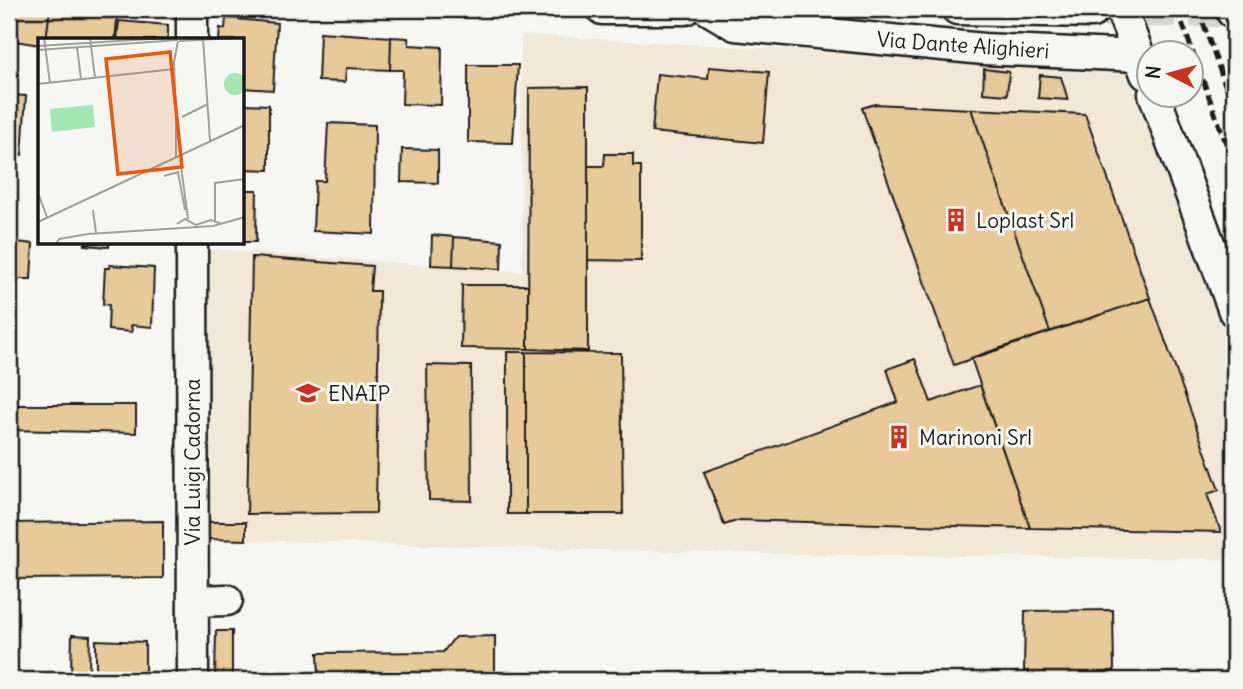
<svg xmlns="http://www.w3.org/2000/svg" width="1243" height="689" font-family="Delius,sans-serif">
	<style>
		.built { fill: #f2e8d8 }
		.building { fill: #e7c99a; stroke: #1c1c1c; stroke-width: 2 }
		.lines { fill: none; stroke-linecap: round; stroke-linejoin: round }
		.minor-tunnel { stroke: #d5d5d2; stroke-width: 30; stroke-dasharray: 30 15; stroke-linecap: butt }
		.minor-casing { stroke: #1c1c1c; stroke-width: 35 }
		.minor { stroke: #f6f6f2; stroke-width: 30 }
		.rail { stroke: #1c1c1c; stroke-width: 5; stroke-dasharray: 10 5; stroke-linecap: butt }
		.labels { text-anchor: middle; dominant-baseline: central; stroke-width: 6; stroke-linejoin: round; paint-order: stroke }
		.street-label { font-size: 21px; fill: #1c1c1c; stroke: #f6f6f2 }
		.poi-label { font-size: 21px; fill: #1c1c1c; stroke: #f6f6f2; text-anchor: start }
		.inset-road { fill: none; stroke: #9f9f9c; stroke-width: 2 }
		.view { fill: #e8590c; fill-opacity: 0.15; stroke: #e8590c; stroke-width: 3.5 }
		.inset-edge { fill: none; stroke: #1c1c1c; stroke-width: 3.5 }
	</style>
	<rect width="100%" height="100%" fill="#f6f6f2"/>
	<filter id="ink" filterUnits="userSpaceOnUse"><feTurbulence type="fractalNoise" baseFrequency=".0143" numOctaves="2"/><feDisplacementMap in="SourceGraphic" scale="14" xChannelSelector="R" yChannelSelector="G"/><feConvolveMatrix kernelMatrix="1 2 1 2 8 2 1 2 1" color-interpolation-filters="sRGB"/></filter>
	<g filter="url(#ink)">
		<!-- built -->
		<path class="built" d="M521,35L1130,68L1234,356V559L721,553L209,539L210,249L522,272Z"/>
		<!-- building -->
		<path class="building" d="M9,9H50L46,40H40V45L9,40Z
			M50,9H118L115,40H46Z
			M226,18L277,23L273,90L243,88V40H219L220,28L225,29Z
			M119,21L168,25V40H117Z
			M320,32L391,37L390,70L346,68L345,82L318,81Z
			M391,37L408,38L409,45L442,47L441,105L402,104L403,70H390Z
			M9,55H15L13,94L9,93Z
			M468,65H518L513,143L468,142Z
			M709,67L769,72L763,143L652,132L657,74L708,79Z
			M984,69L1009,72L1007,95L983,93Z
			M1040,75L1061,77L1068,100L1038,98Z
			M588,87V351L528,349L529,88Z
			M9,95L26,96L22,155L9,154Z
			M243,104L269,105V170L243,169Z
			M875,104L971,109L1050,332L954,365L862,108Z
			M971,109L1085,114L1150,298L1050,332Z
			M328,123L375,125L374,234L313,231L315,181H325Z
			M402,149L438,150V183L401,182Z
			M605,154H633V166H641V261L588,260V166H604Z
			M243,190H257L256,242H243Z
			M432,235L454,237L453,266L431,265Z
			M454,237L502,241L501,269L453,266Z
			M9,241L33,244L31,279H9Z
			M85,243H109V247L85,245Z
			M252,257L372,266L370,291H379L376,513L247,514Z
			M110,265L154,268L152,327L131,325L132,332L108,330L109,305L103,304L105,268H110Z
			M462,285H528V349L461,348Z
			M1150,298L1219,490L1207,494L1221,532L1030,528L971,358Z
			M507,352H526V514H507Z
			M526,352L621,353L623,514H526Z
			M915,359L931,402L980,385L1030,528L740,520L724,525L704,472L898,402L887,369Z
			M427,365L471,366L472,501L429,500Z
			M9,405H136V433L9,430Z
			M163,521V578L9,579V523Z
			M209,522H246V540L209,539Z
			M1113,610L1114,671H1109L1110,680H1029V671H1024L1025,611Z
			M216,631H232V680H215Z
			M72,635L90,636L89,672H71Z
			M495,636V680H319L318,653L443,652L455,637Z
			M96,640L145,642V680H96Z"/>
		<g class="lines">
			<!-- minor-tunnel -->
			<path class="minor-tunnel" d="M1100,12H1232"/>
			<!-- minor casing -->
			<g class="minor-casing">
				<path id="minor" d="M192,9V40
					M602,9H686
					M708,9L735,25L984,49L1139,56
					M957,9L1092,12
					M1121,9L1146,74
					M1232,12H1234
					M1154,94L1234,311
					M192,243L193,680
					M193,601L227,600"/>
			</g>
			<!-- minor -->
			<use href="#minor" class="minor"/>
			<!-- rail -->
			<path class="rail" d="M1177,9L1234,165
				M1198,9L1234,110"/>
		</g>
	</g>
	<!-- icons -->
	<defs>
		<g id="building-bare" transform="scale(1.89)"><path d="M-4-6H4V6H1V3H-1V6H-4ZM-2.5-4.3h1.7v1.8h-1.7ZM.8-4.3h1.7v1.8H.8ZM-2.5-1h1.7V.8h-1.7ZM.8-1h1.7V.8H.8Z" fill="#c8321e" stroke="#f6f6f2" stroke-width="2.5" paint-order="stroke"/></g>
		<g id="school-bare" transform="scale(1.89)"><path d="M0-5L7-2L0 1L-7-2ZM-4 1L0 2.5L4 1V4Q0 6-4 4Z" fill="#c8321e" stroke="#f6f6f2" stroke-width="2.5" paint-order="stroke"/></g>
	</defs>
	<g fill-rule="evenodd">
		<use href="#building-bare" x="956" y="220"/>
		<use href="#school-bare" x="308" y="393"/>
		<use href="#building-bare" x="899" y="437"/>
	</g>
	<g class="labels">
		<!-- street labels -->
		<g class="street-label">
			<text transform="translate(963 45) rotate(4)">Via Dante Alighieri</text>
			<text transform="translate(192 462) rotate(-90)">Via Luigi Cadorna</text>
		</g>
		<!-- poi labels -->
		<g class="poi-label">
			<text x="976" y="220">Loplast Srl</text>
			<text x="328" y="393">ENAIP</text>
			<text x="919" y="437">Marinoni Srl</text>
		</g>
	</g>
	<!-- overview -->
	<g transform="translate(38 38)">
		<rect width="206" height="206" fill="#f6f6f2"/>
		<path d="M186 46a11 11 0 1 1 22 0a11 11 0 1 1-22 0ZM55,67L57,89L14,94L12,71Z" fill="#a4e7b2"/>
		<path class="inset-road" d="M6,0L12,45M52,0L57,40M165,0L172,103M141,3L199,0M0,8L128,0M39,9L43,41M0,12L140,2M0,46L136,31M138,77L136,24L140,3M144,79L170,66M139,80L142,115M138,120V79M143,128L150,181M126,138L140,134L147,172M0,155L9,179M55,172L58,195M0,184L207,87M177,184V145L207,141M139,186L147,181L158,187L173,182L184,186M18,206L21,201L50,196L175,188L207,179"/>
		<path class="view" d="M132,14L144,129L80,136L68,21Z"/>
		<rect width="206" height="206" class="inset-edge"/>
	</g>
	<!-- margin -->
	<rect width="1243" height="689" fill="none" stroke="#f6f6f2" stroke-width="35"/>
	<rect x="18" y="18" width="1208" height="654" fill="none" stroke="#1c1c1c" stroke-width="2.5" filter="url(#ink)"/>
	<!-- north arrow -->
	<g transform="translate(1170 74) rotate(276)"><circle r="33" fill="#f6f6f2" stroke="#9f9f9c" stroke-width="2"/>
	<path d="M0-5L12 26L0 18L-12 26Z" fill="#c8321e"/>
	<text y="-10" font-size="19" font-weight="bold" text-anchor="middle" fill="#1c1c1c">N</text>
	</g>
</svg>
